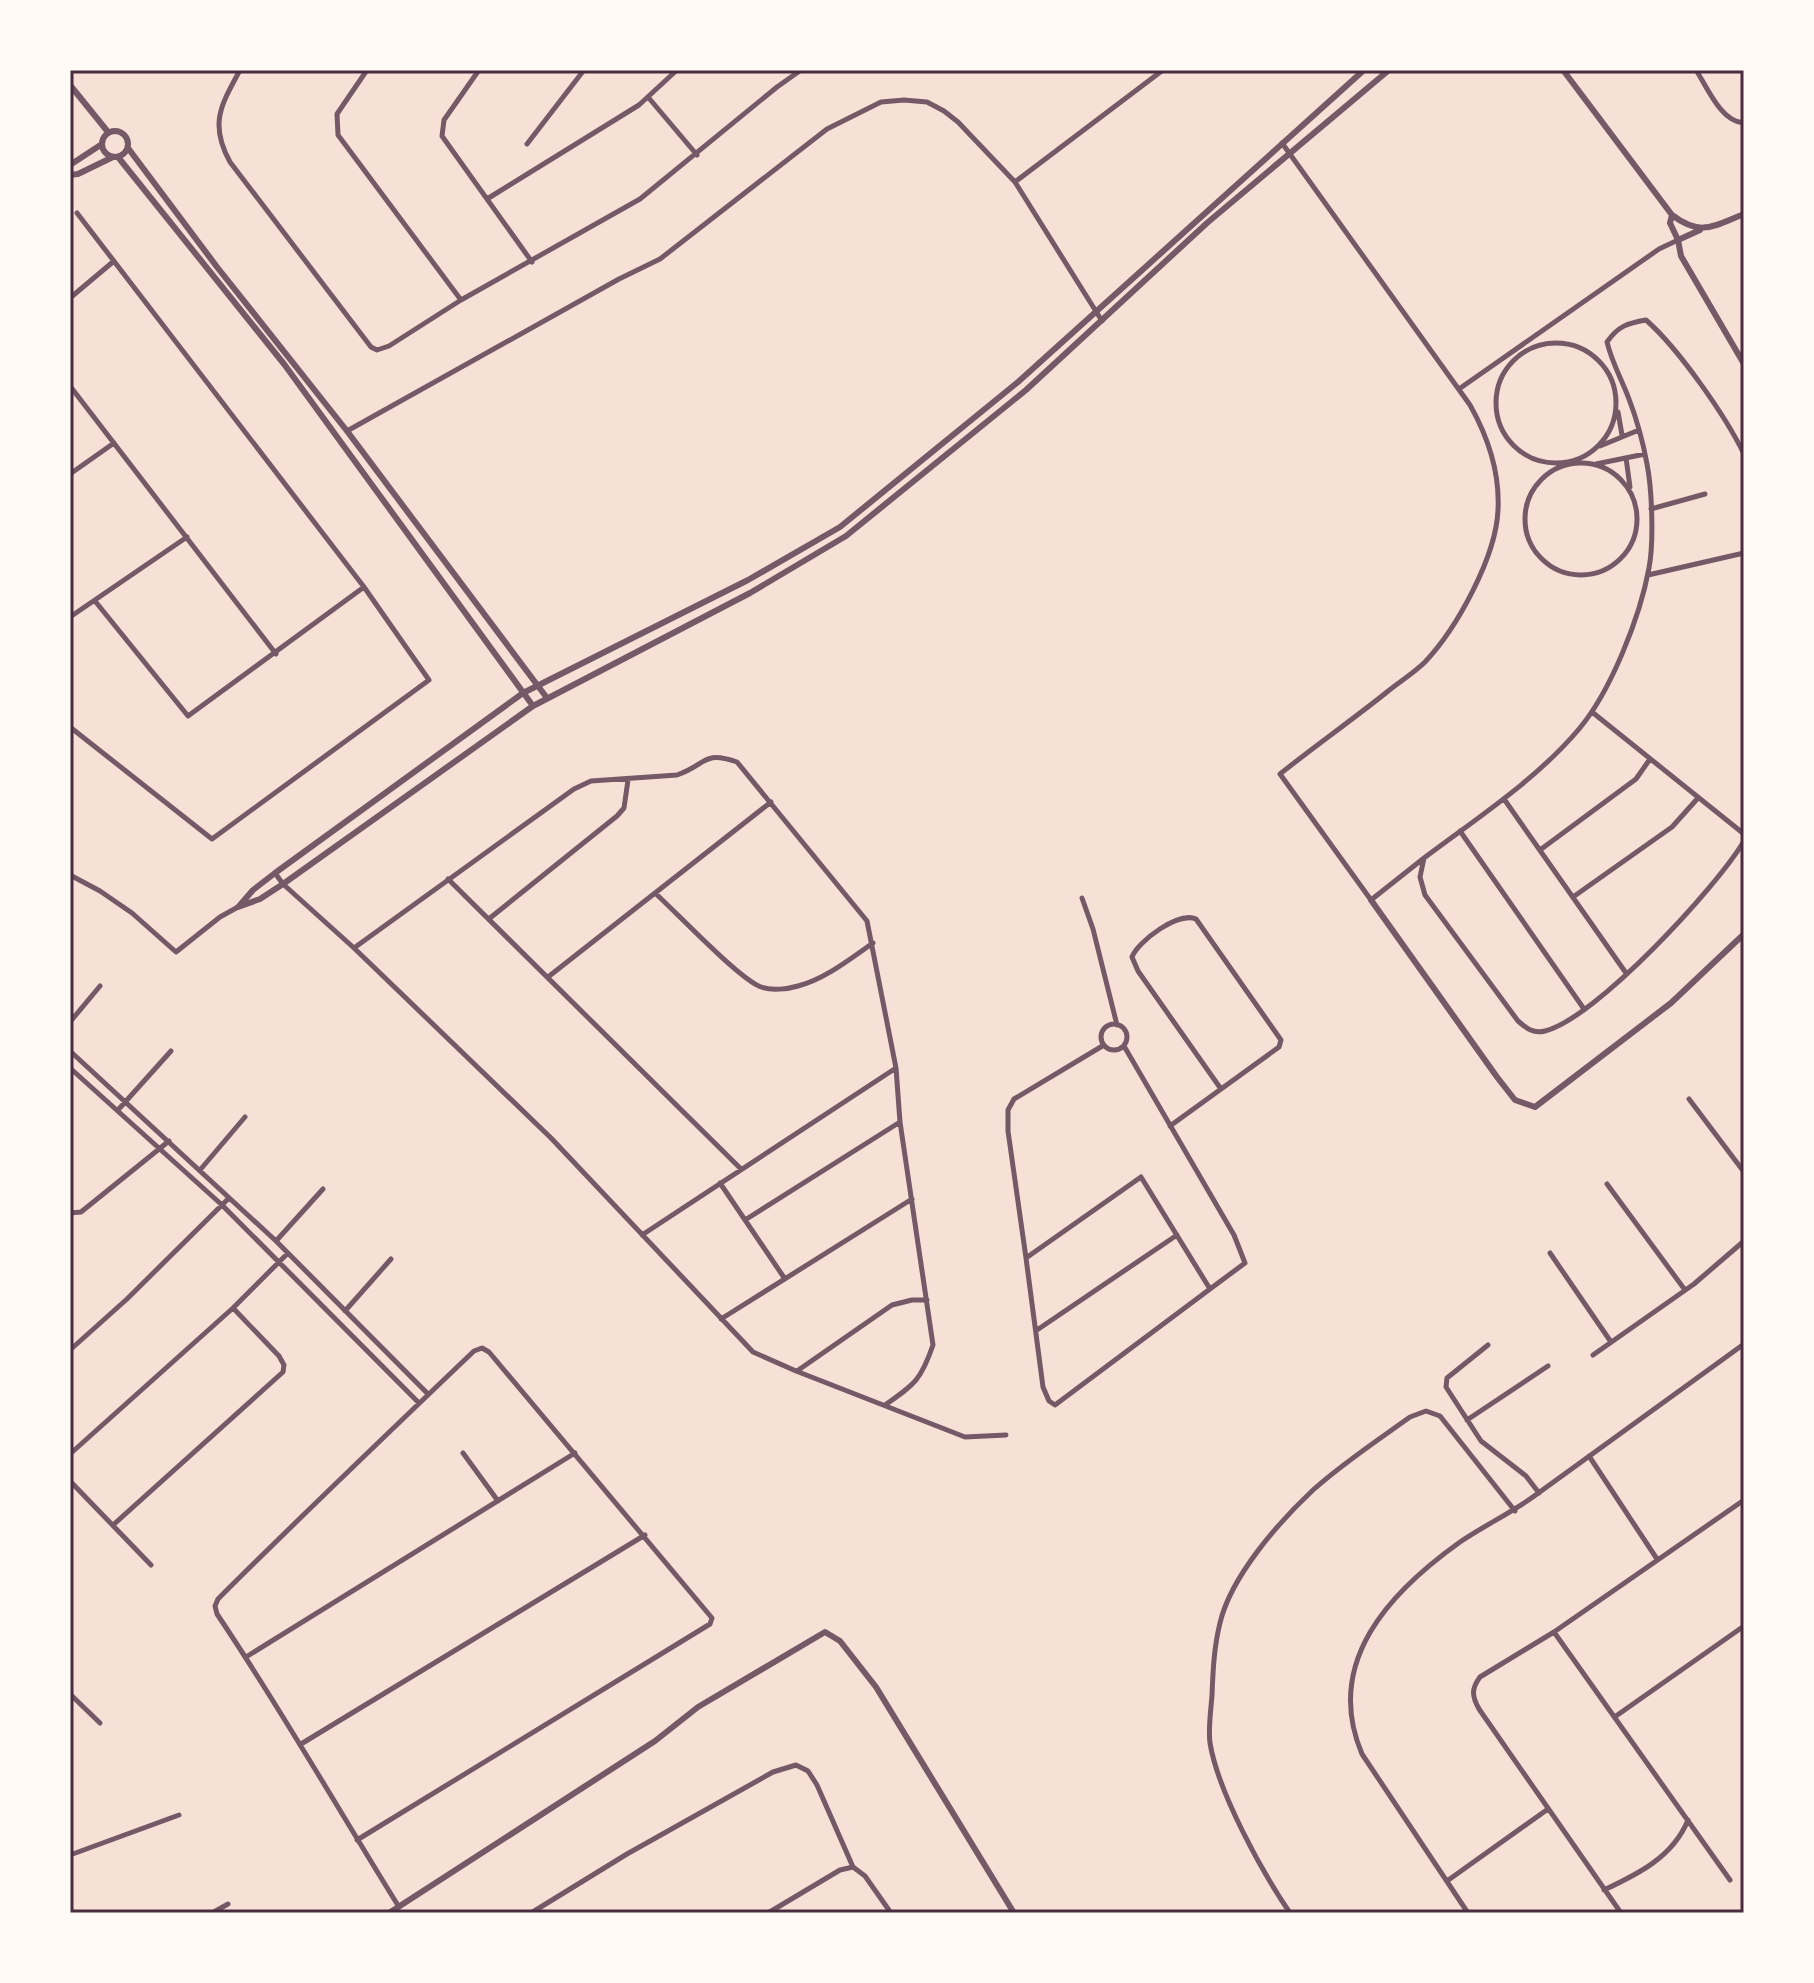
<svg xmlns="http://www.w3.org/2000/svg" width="1814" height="1983" font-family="'Exo 2',sans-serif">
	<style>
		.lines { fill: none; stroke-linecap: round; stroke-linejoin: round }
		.minor { stroke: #755966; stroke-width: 5 }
		.tertiary { stroke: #755966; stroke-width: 6 }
		.neatline { fill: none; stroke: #4a2c40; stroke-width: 3 }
	</style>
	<rect width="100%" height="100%" fill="#f7e1d7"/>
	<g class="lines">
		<!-- minor -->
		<path class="minor" d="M240,70C221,105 209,124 230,162L371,347L377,350L389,346L461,300L640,199L777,87L801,70
			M367,70L337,114L338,135L461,300
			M479,70L444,120L442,136L532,262
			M1696,70C1707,87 1721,122 1744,123
			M648,97L697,155
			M1282,143L1470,405C1488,437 1500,472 1498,510C1496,557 1457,628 1425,662C1414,673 1399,682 1387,692C1352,720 1315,746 1280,774L1371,900L1424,858
			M527,144L584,70
			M1015,182L1163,70
			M487,199L639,105L677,70
			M70,298L114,261
			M1496 403a60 60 0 1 1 120 0a60 60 0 1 1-120 0Z
			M70,386L276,654
			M1459,389L1659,249L1678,240
			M1618,412L1622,435
			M347,431L619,279L660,259L827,129L881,102L904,100L927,102L944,111L958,122L1015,182L1102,321
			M1600,446L1639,430
			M1744,454C1725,415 1678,348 1646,320C1628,323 1618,326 1607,342C1612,363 1622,380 1629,399C1637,420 1643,442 1647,464C1652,489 1654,542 1649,568C1640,617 1611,691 1579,729C1536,780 1477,818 1424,858L1420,877L1425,895L1518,1021C1526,1028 1533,1034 1545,1031C1595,1019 1717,887 1744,841
			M1626,458L1630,487
			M1525 519a56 56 0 1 1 112 0a56 56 0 1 1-112 0Z
			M1596,464L1645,454
			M70,474L114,443
			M1651,509L1705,494
			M1648,575L1744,553
			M95,601L188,716L364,587
			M70,617L187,537
			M1592,712L1744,834
			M70,727L212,839L429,680L364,587L77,213
			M1504,799L1626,973
			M1460,831L1584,1009
			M1540,850L1636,779L1650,759
			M275,873L283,884L354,948
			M70,875L100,891L132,913L176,952L220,917L238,907
			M448,879L741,1169
			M655,893C676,912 739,979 761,987C772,991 788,989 798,986C825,979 850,959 873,943
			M1573,897L1672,827L1698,798
			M1082,898L1093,929L1117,1025
			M490,918L617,816L624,808L628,780
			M548,977L771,802
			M70,1022L100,986
			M1101 1037a13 13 0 1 1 26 0a13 13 0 1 1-26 0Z
			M1124,1046L1234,1235L1245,1263L1210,1289
			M70,1051L276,1241L428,1394
			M70,1068L222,1205L419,1403
			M896,1068L867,921L737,762C702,750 707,765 677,775L591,781L574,789L354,948L551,1138L753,1352L796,1371L965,1437L1006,1435
			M1689,1099L1744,1172
			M118,1110L171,1051
			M1170,1126L1279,1047L1281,1040L1196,919C1179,911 1138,941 1132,957L1138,971L1221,1089
			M200,1170L245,1117
			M1141,1177L1210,1289L1055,1405L1049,1401L1043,1387L1026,1258Z
			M720,1183L785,1279
			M1607,1184L1685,1290
			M70,1213L81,1212L169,1141
			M745,1220L900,1122
			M642,1235L896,1068L900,1122L933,1345C921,1380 915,1384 885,1405
			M276,1241L323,1189
			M1550,1253L1611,1342
			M1026,1258L1008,1131V1110L1014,1099L1104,1045
			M345,1311L391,1259
			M721,1319L912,1199
			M1037,1330L1177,1235
			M1488,1345L1447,1378L1446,1387L1481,1441L1526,1476L1539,1493
			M70,1350L127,1299L229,1198
			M1593,1355L1694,1284L1744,1241
			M797,1371L892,1305L912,1300H927
			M1467,1420L1548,1366
			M463,1453L498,1501
			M70,1454L233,1308L288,1253
			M1589,1456L1657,1559
			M70,1481L151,1565
			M113,1525L283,1372L284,1365L279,1356L233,1308
			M1554,1632L1730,1880
			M246,1657L575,1453
			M70,1694L100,1723
			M1616,1716L1744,1626
			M301,1744L645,1535
			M357,1840L710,1624L712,1618L489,1352L482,1348L474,1351C388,1433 302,1515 218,1599L215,1606L217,1614C281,1709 338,1809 399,1907
			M70,1855L179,1815
			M1447,1881L1548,1809
			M1604,1890C1638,1874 1673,1857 1688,1820
			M212,1913L228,1904
			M531,1913L627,1854L773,1772L796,1765L808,1771L817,1785L853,1867
			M768,1913L840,1870L853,1867L865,1876L891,1913
			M1290,1913C1262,1872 1218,1792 1210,1743C1208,1728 1211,1710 1212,1695C1213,1670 1214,1647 1220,1623C1231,1576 1279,1522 1313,1490C1343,1463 1378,1440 1410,1417L1426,1411L1440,1416L1515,1511
			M1468,1913L1362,1754C1323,1662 1390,1592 1460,1542C1485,1525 1513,1512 1537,1494C1606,1444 1675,1394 1744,1344
			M1621,1913L1479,1709C1472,1696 1471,1689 1480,1677L1554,1632L1744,1500"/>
		<!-- tertiary -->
		<path class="tertiary" d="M1563,70L1672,215C1701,237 1714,226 1744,214
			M70,85L108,132
			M102 144a13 13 0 1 1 26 0a13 13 0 1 1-26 0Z
			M128,148L217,267L347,431L547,698
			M118,157L284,364L533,706
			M70,165L102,144
			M70,175L78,174L113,157
			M1672,215L1670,223L1678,240L1681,256L1744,364
			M1678,240L1700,230
			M1371,900L1497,1077L1515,1100L1535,1107L1671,1003L1744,934
			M240,905L253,890L275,873L523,693L748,580L840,527L1018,382L1364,70
			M238,907L260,899L283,884L533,706L750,593L846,536L1026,390L1207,223L1389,70
			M389,1913L655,1741L698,1707L825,1632L840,1641L876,1687L1014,1913"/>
	</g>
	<!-- border -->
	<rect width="1814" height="1983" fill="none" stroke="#fffaf5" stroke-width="144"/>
	<rect x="72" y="72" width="1670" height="1839" class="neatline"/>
</svg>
